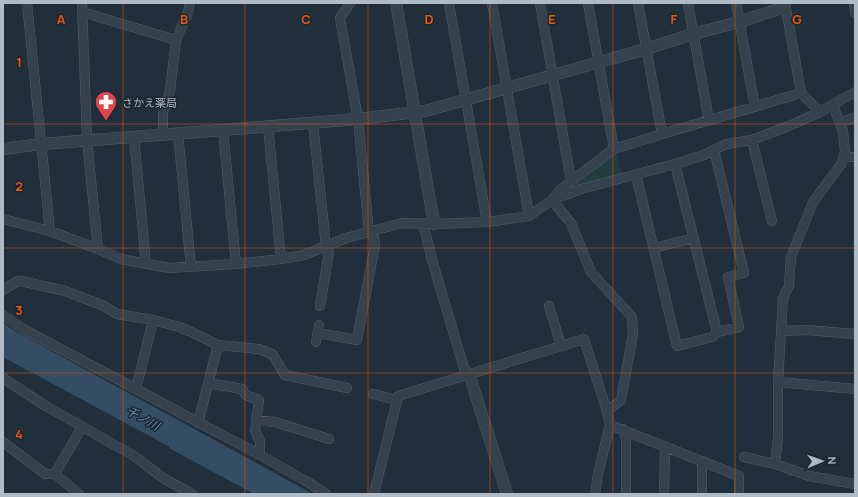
<svg xmlns="http://www.w3.org/2000/svg" width="858" height="497" font-family="Manrope,'Noto Sans JP',sans-serif">
	<style>
		.green { fill: #233c3d }
		.water { fill: #344d63 }
		.lines { fill: none; stroke-linecap: round; stroke-linejoin: round }
		.minor-casing { stroke: #535e69; stroke-width: 10 }
		.tertiary-casing { stroke: #535e69; stroke-width: 12 }
		.minor { stroke: #35414c; stroke-width: 9 }
		.tertiary { stroke: #35414c; stroke-width: 11 }
		.grid { fill: none; stroke: #e8590c; stroke-width: 1; stroke-opacity: 0.55 }
		.labels { text-anchor: middle; dominant-baseline: central; stroke-width: 3; stroke-linejoin: round; paint-order: stroke }
		.poi-label { font-size: 11px; fill: #b0bbc8; stroke: #1a2630; text-anchor: start }
		.water-label { font-size: 12px; font-style: italic; fill: #6f90ac; stroke: #1a2630 }
		.grid-label { font-size: 13px; text-anchor: middle; font-weight: bold; fill: #e8590c; stroke: #1a2630; stroke-width: 3; stroke-linejoin: round; paint-order: stroke }
	</style>
	<rect width="100%" height="100%" fill="#212f3c"/>
	<!-- green -->
	<path class="green" d="M617,153L622,174L567,190Z"/>
	<!-- water -->
	<path class="water" d="M3,323L15,331L313,494H254L169,448L170,447L3,357Z"/>
	<g class="lines">
		<!-- minor casing -->
		<g class="minor-casing">
			<path id="minor" d="M27,3L50,231
				M82,3L87,140L98,249
				M449,3L487,222
				M492,3L529,216
				M540,3L571,181
				M588,3L614,149
				M638,3L662,134
				M688,3L709,121
				M736,3L755,107
				M785,3L801,93L820,112
				M854,3L855,13
				M82,12L176,40L170,91L163,113V127L161,134
				M176,40L188,12L190,3
				M840,122L855,118
				M313,123L326,246L329,252L320,306
				M268,126L281,259
				M223,130L236,264
				M178,133L191,267
				M134,137L146,264
				M752,140L772,221
				M714,150L744,273L728,277L739,327L717,332
				M844,157H855
				M636,175L677,346L712,337L717,332L675,164
				M3,219L50,231L98,249L121,259L169,268L236,264L281,259L304,255L346,238L402,223L434,224L487,222L529,216L552,200L581,189L675,164L704,155L726,144L752,140L789,126L820,112L855,92
				M423,223L432,260L464,368L469,374
				M654,248L694,238
				M3,290L16,282L21,281L65,291L104,306L117,314L153,320L179,327L189,331L218,345L259,349L272,354L285,375L347,388
				M549,306L561,346
				M3,315L23,329L260,455L306,481L326,494
				M781,331L807,330L855,334
				M318,333L357,340L375,245L374,238L369,232L358,119L340,18L350,3
				M316,342L319,325
				M3,378L44,405L134,456L163,478L192,494
				M778,382L855,389
				M208,383L242,389L246,395L259,400L255,431L260,441V455
				M136,389L153,320
				M373,394L397,400
				M607,411L621,400L633,334L632,317L591,272L571,223L552,200L560,190L571,181L614,149L662,134L801,93
				M256,420L275,422L329,439
				M198,423L218,345
				M610,425L739,476V494
				M623,429L626,439V494
				M3,442L45,474H55L79,494
				M744,457L775,464L809,476L855,484
				M775,464L778,437V382L783,298L789,286L791,257L813,202L842,163L845,152L843,131L833,105
				M55,474L82,427
				M374,494L398,396L584,339L607,411L610,425L598,474L595,494
				M664,494L665,446
				M702,494V461"/>
		</g>
		<!-- tertiary casing -->
		<g class="tertiary-casing">
			<path id="tertiary" d="M396,3L434,224
				M3,149L41,144L223,130L358,119L425,111L646,49L693,34L739,22L785,7
				M469,374L507,494"/>
		</g>
		<!-- minor -->
		<use href="#minor" class="minor"/>
		<!-- tertiary -->
		<use href="#tertiary" class="tertiary"/>
	</g>
	<!-- grid -->
	<path class="grid" d="M123,3V494M245,3V494M368,3V494M490,3V494M613,3V494M735,3V494M3,124H855M3,248H855M3,373H855"/>
	<!-- icons -->
	<defs>
		<g id="pharmacy-pin" transform="scale(1.15)"><path d="M0 17L-7.5 6A9.5 9.5 0 1 1 7.5 6Z" fill="#e0444e" stroke="#1a2630"/><path d="M-2-6h4v4h4v4h-4v4h-4v-4h-4v-4h4Z" fill="#fff"/></g>
	</defs>
	<g fill-rule="evenodd">
		<use href="#pharmacy-pin" x="106" y="102"/>
	</g>
	<g class="labels">
		<!-- poi labels -->
		<g class="poi-label">
			<text x="122" y="102">さかえ薬局</text>
		</g>
		<!-- water labels -->
		<g class="water-label">
			<text transform="translate(143 418) rotate(29)">千ノ川</text>
		</g>
	</g>
	<g class="grid-label">
		<text x="61" y="24">A</text>
		<text x="184" y="24">B</text>
		<text x="306" y="24">C</text>
		<text x="429" y="24">D</text>
		<text x="552" y="24">E</text>
		<text x="674" y="24">F</text>
		<text x="797" y="24">G</text>
		<text x="19" y="67">1</text>
		<text x="19" y="191">2</text>
		<text x="19" y="315">3</text>
		<text x="19" y="439">4</text>
	</g>
	<!-- border -->
	<rect width="858" height="497" fill="none" stroke="#b0bbc8" stroke-width="8"/>
	<!-- north arrow -->
	<g transform="translate(822 461) rotate(88)" stroke="#1a2630" stroke-width="3" paint-order="stroke">
	<path d="M0-3L7 15L0 10L-7 15Z" fill="#b0bbc8"/>
	<text y="-6" font-size="11" font-weight="bold" text-anchor="middle" fill="#b0bbc8">N</text>
	</g>
</svg>
